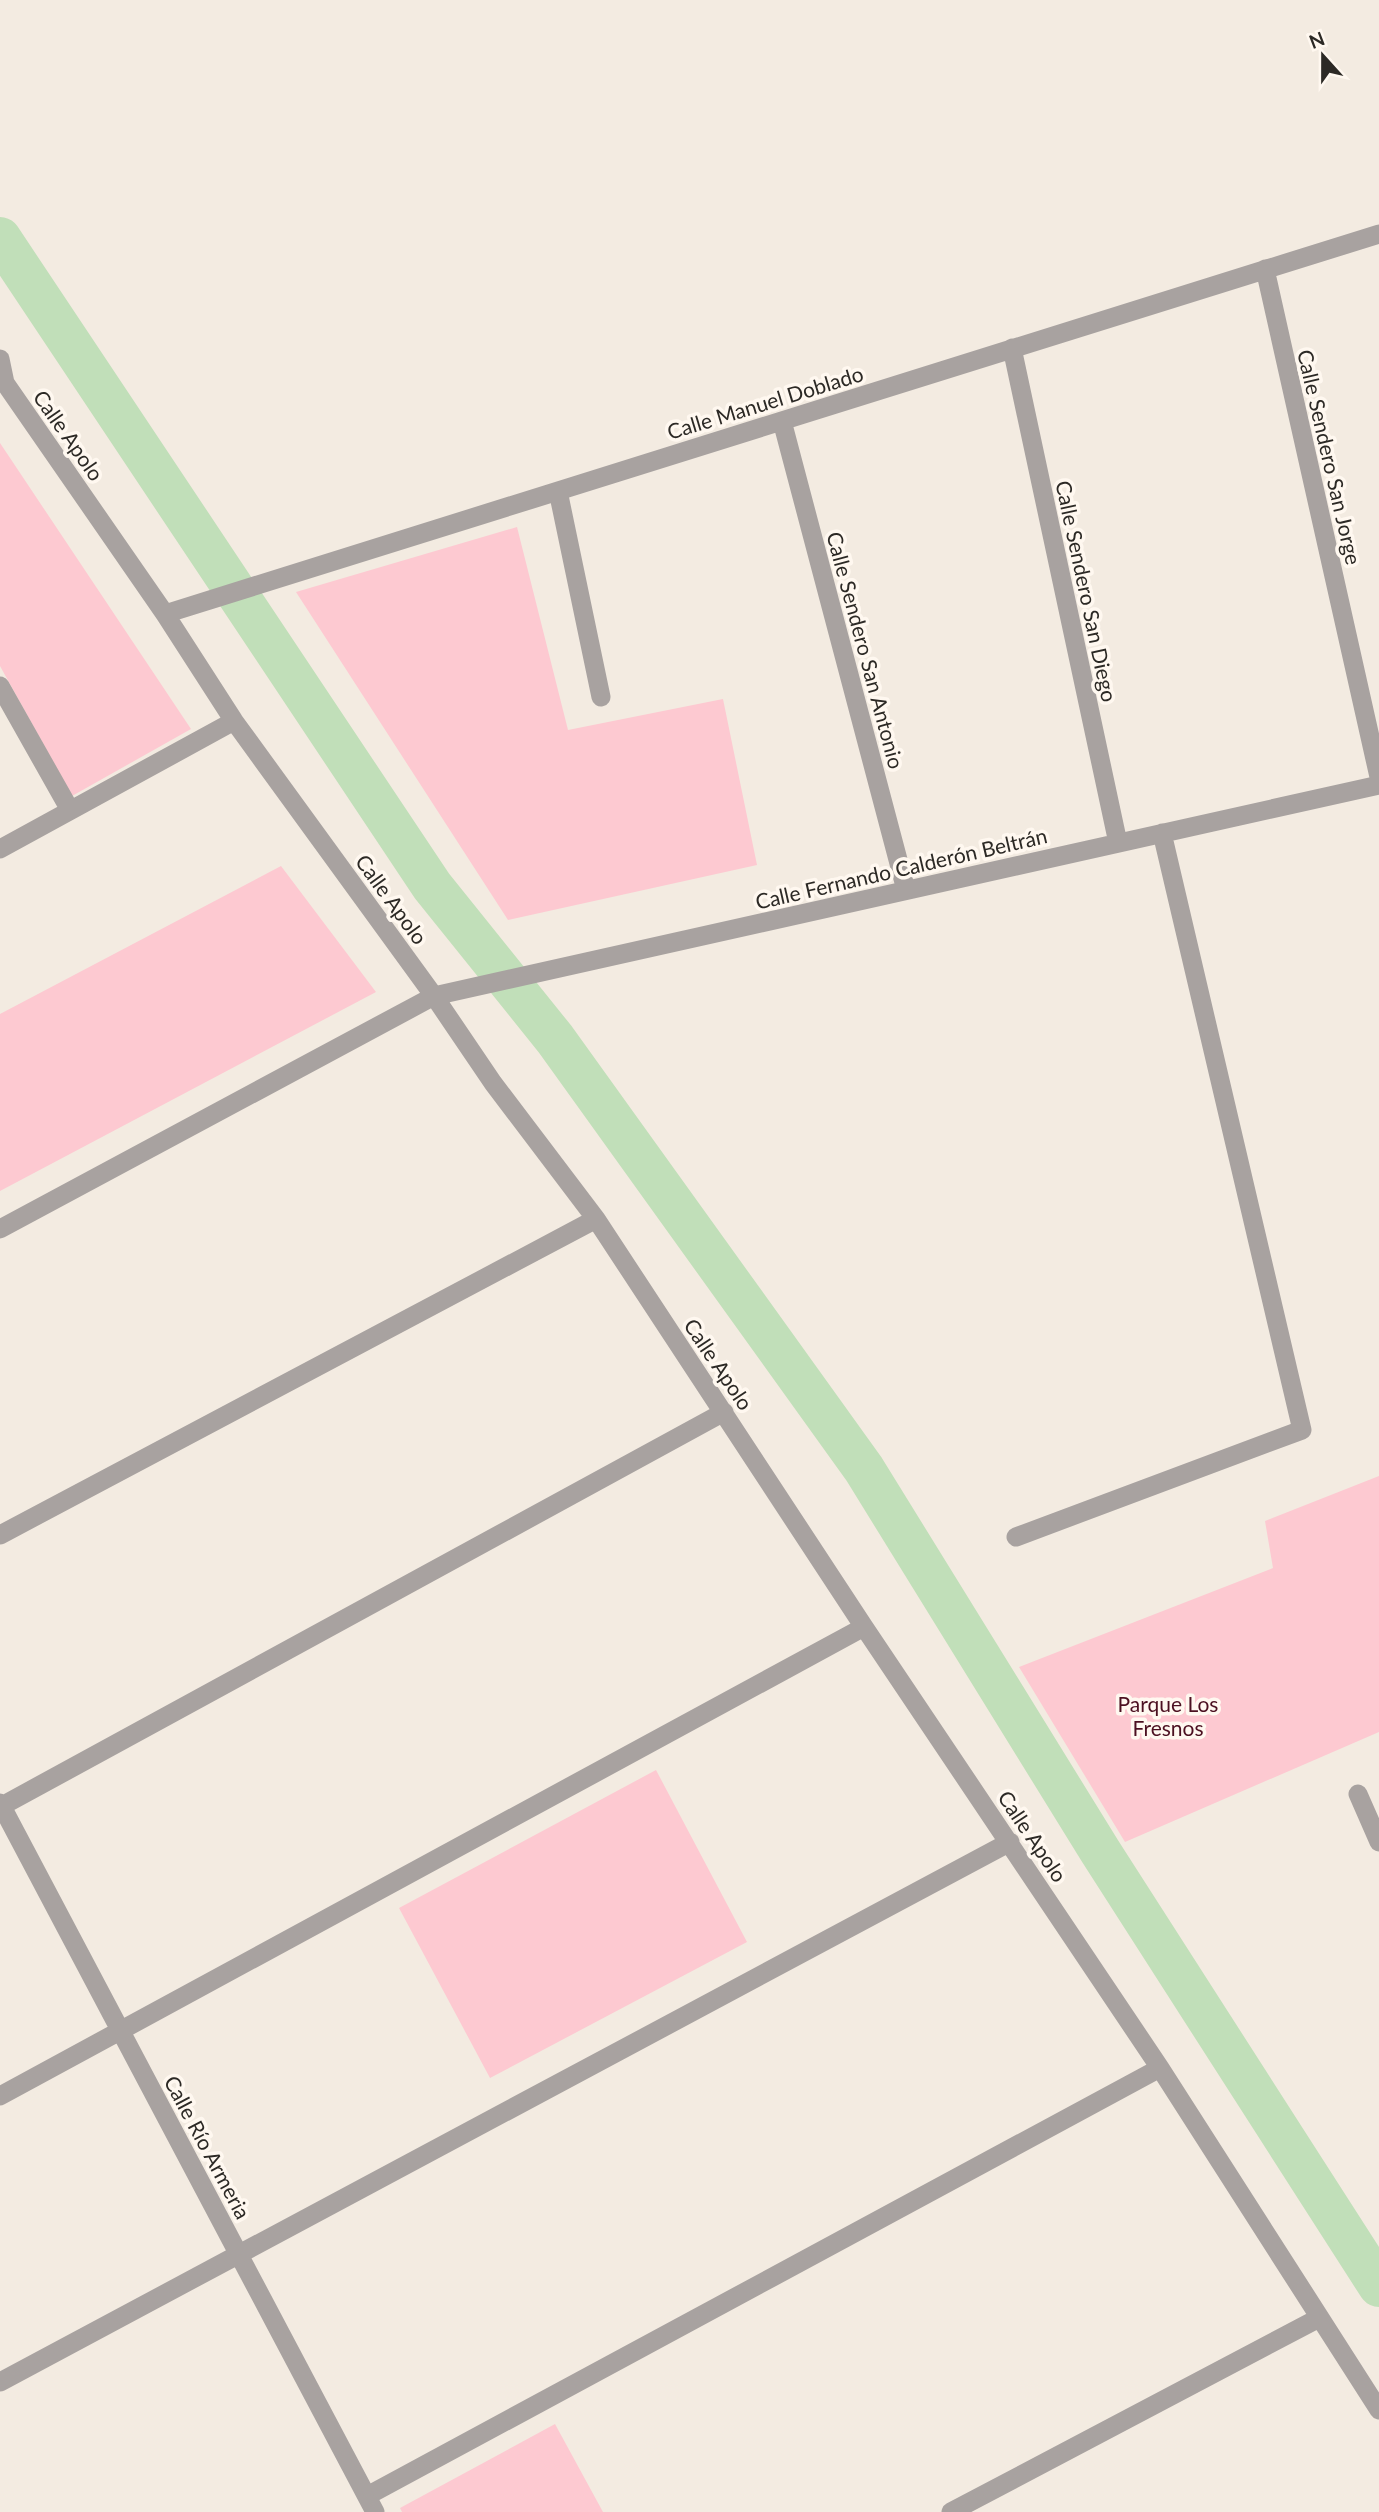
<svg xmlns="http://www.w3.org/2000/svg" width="1379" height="2512" font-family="Lato,sans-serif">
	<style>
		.green { fill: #fdc9d1 }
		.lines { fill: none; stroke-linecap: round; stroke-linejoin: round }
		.canal { stroke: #c1dfb9; stroke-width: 42 }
		.minor { stroke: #a8a2a0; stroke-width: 19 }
		.labels { text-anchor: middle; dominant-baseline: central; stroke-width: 7; stroke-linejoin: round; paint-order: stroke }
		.street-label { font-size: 21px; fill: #2c2925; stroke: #fff8f0 }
		.park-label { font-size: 21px; fill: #4c1021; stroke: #fff8f0 }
	</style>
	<rect width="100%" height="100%" fill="#f3ebe1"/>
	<!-- green -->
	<path class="green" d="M0,443L191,729L72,796L0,666Z
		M517,527L568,730L723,699L757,865L508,920L296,592Z
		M281,866L376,992L0,1191V1014Z
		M1379,1476V1732L1125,1842L1019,1667L1273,1568L1265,1521Z
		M656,1770L747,1942L490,2078L399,1908Z
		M555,2424L603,2512H402L400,2508Z"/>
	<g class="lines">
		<!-- canal -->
		<path class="canal" d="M0,238L432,886L555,1039L864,1469L1100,1851L1379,2286"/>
		<!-- minor -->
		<path class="minor" d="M1265,269L1379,777
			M1012,348L1118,843
			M0,359L5,383L165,614L234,721L434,996L493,1083L596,1219L864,1627L1160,2068L1379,2410
			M782,421L906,890
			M558,491L601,697
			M165,614L1379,234
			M0,686L70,810
			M0,849L234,721
			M0,1229L434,996L1379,785
			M0,1535L596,1219
			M1016,1537L1302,1430L1162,833
			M1358,1794L1379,1842
			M0,1803L375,2512
			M0,1807L724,1412
			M0,2096L864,1627
			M0,2382L1010,1842
			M367,2496L1160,2068
			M951,2512L1319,2318"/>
	</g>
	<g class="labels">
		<!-- street labels -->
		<g class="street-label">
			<text transform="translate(765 402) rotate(-17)">Calle Manuel Doblado</text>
			<text transform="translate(69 435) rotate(55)">Calle Apolo</text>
			<text transform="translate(1330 457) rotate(77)">Calle Sendero San Jorge</text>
			<text transform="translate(1087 591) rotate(78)">Calle Sendero San Diego</text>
			<text transform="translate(866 650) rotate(75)">Calle Sendero San Antonio</text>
			<text transform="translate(901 868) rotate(-13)">Calle Fernando Calderón Beltrán</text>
			<text transform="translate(392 899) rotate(54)">Calle Apolo</text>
			<text transform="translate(719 1364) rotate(56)">Calle Apolo</text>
			<text transform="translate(1033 1836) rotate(56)">Calle Apolo</text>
			<text transform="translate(208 2147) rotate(62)">Calle Río Armeria</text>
		</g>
		<!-- park labels -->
		<g class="park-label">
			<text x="1168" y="1703">Parque Los<tspan x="1168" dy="24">Fresnos</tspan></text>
		</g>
	</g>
	<!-- north arrow -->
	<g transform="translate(1323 56) rotate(339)" stroke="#fff8f0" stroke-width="5" paint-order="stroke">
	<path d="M0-5L12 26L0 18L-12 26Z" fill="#2c2925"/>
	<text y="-10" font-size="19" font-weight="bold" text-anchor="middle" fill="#2c2925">N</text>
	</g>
</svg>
